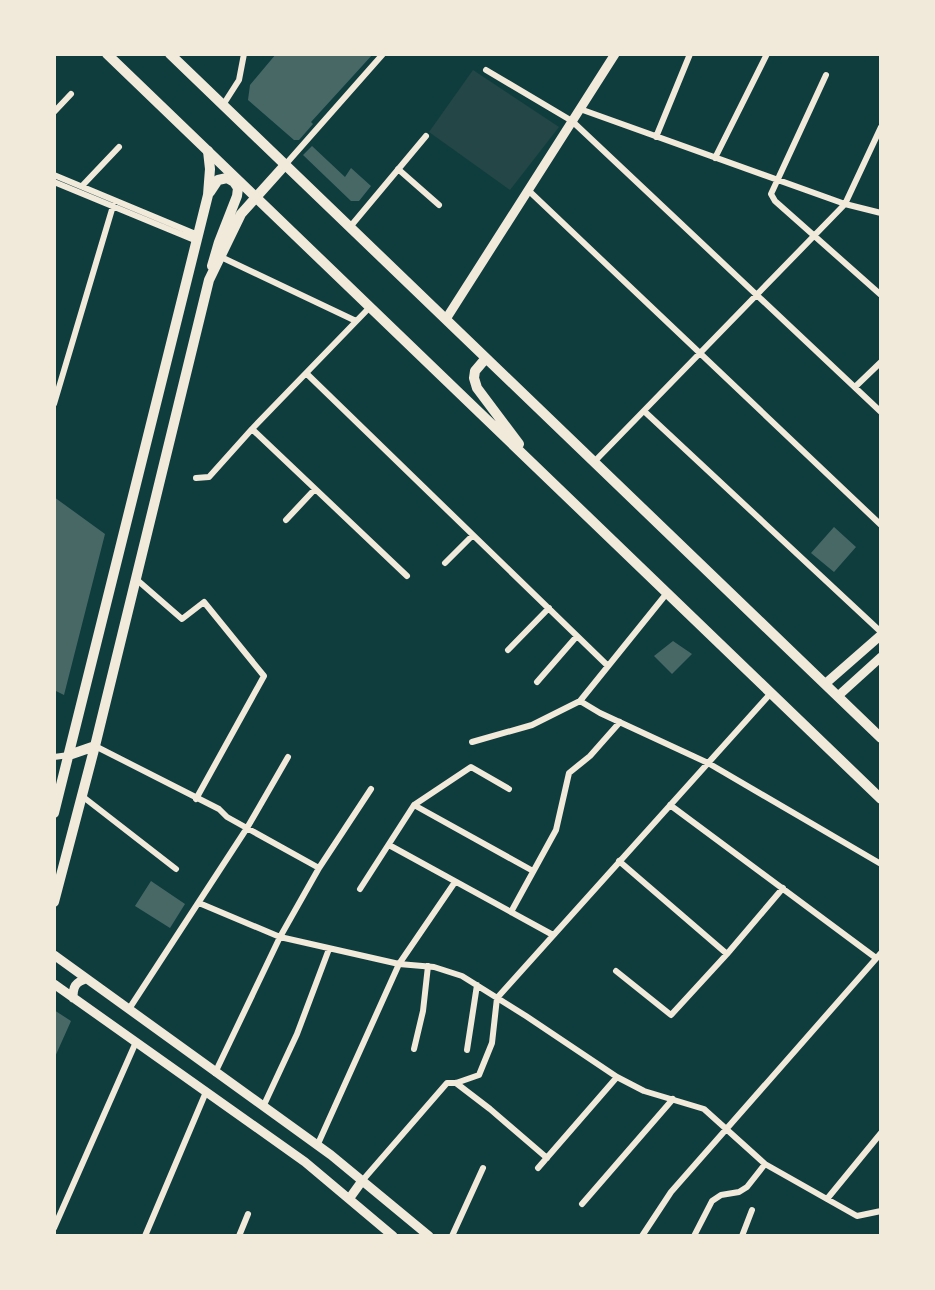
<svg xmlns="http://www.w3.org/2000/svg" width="935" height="1290" font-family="Georgia,serif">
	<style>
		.green { fill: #244646 }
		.building { fill: #486865 }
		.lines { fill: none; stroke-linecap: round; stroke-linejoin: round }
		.minor { stroke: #f1e9da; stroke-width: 6 }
		.secondary { stroke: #f1e9da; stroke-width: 9 }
		.primary { stroke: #f1e9da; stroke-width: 10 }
		.trunk { stroke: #f1e9da; stroke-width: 10 }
	</style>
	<rect width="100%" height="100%" fill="#0f3d3e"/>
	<!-- green -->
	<path class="green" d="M473,70L559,127L510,190L429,132Z"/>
	<!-- building -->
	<path class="building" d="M276,54H373L311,122L313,124L299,140H294L248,100L250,85Z
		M312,146L345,177L351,168L371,186L359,201H351L303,155Z
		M54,497L105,534L64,695L54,690Z
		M834,527L856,547L834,572L811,553Z
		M673,641L692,654L672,674L654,656Z
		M151,881L185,904L170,928L135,906Z
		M54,1010L71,1021L54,1059Z"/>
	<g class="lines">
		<!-- minor -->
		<path class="minor" d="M486,70L572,121L881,412
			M826,75L771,194L775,201L881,295
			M223,105L239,80L244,54
			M580,109L845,204L881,213
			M54,112L71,94
			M656,137L690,54
			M715,158L767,54
			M285,165L383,54
			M398,169L439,205
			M54,175L198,235
			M54,182L197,241
			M82,186L119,147
			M528,190L881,525
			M350,227L426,136
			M221,257L356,321
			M306,373L608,666
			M855,387L881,362
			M54,404L113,206
			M644,411L881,632
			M252,429L407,576
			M594,462L845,204L881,127
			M196,478L209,477L252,429L370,307
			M286,520L315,489
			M445,563L473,535
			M136,579L182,619L204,602L264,676L196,799
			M508,650L549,608
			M537,682L577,636
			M580,701L600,713L708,763L881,864
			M472,742L532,725L580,701L667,593
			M95,746L219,809L227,817L319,868
			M54,757L69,755
			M82,796L176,869
			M414,805L533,871
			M670,805L876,958
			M389,845L553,935
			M619,861L727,954
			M360,889L414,805L471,767L509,789
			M199,903L280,937L399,964L434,967L462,976L526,1016L617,1077L644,1091L704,1109L765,1164L857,1216L881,1211
			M511,912L556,830L569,773L590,756L620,722
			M616,971L671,1015L727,954L783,888
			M129,1009L247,828L288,757
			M414,1049L423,1011L428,966
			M467,1050L477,985
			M215,1073L280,937L319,868L371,789
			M456,1083L490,1109L547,1158
			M263,1107L297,1034L329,949
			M317,1146L399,964L455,882
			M538,1168L617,1077
			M362,1181L447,1083H456L479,1075L492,1043L497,998L771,693
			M827,1199L881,1133
			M582,1204L673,1099
			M54,1228L136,1042
			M145,1236L206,1092
			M239,1236L248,1214
			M452,1236L483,1168
			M642,1236L671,1192L881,953
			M694,1236L712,1201L721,1195L739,1192L747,1187L765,1164
			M742,1236L752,1210"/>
		<!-- secondary -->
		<path class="secondary" d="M446,319L615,54
			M825,684L881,635
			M838,696L881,657
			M54,955L331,1155L429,1236
			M54,984L305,1162L393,1236
			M73,998C73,987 75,982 86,979
			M349,1199L362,1181"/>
		<!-- primary -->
		<path class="primary" d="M210,192L218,180L227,178L234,182L238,188L237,196L219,242L212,266
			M69,755L95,746
			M54,813L208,195L210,169L208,151
			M54,902L95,746L209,280L241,214L285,165"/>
		<!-- trunk -->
		<path class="trunk" d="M107,54L881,799
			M170,54L881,738
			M486,358L475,371L474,378L477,388L519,444"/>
	</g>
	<!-- border -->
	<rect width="935" height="1290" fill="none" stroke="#f1e9da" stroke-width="112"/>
</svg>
